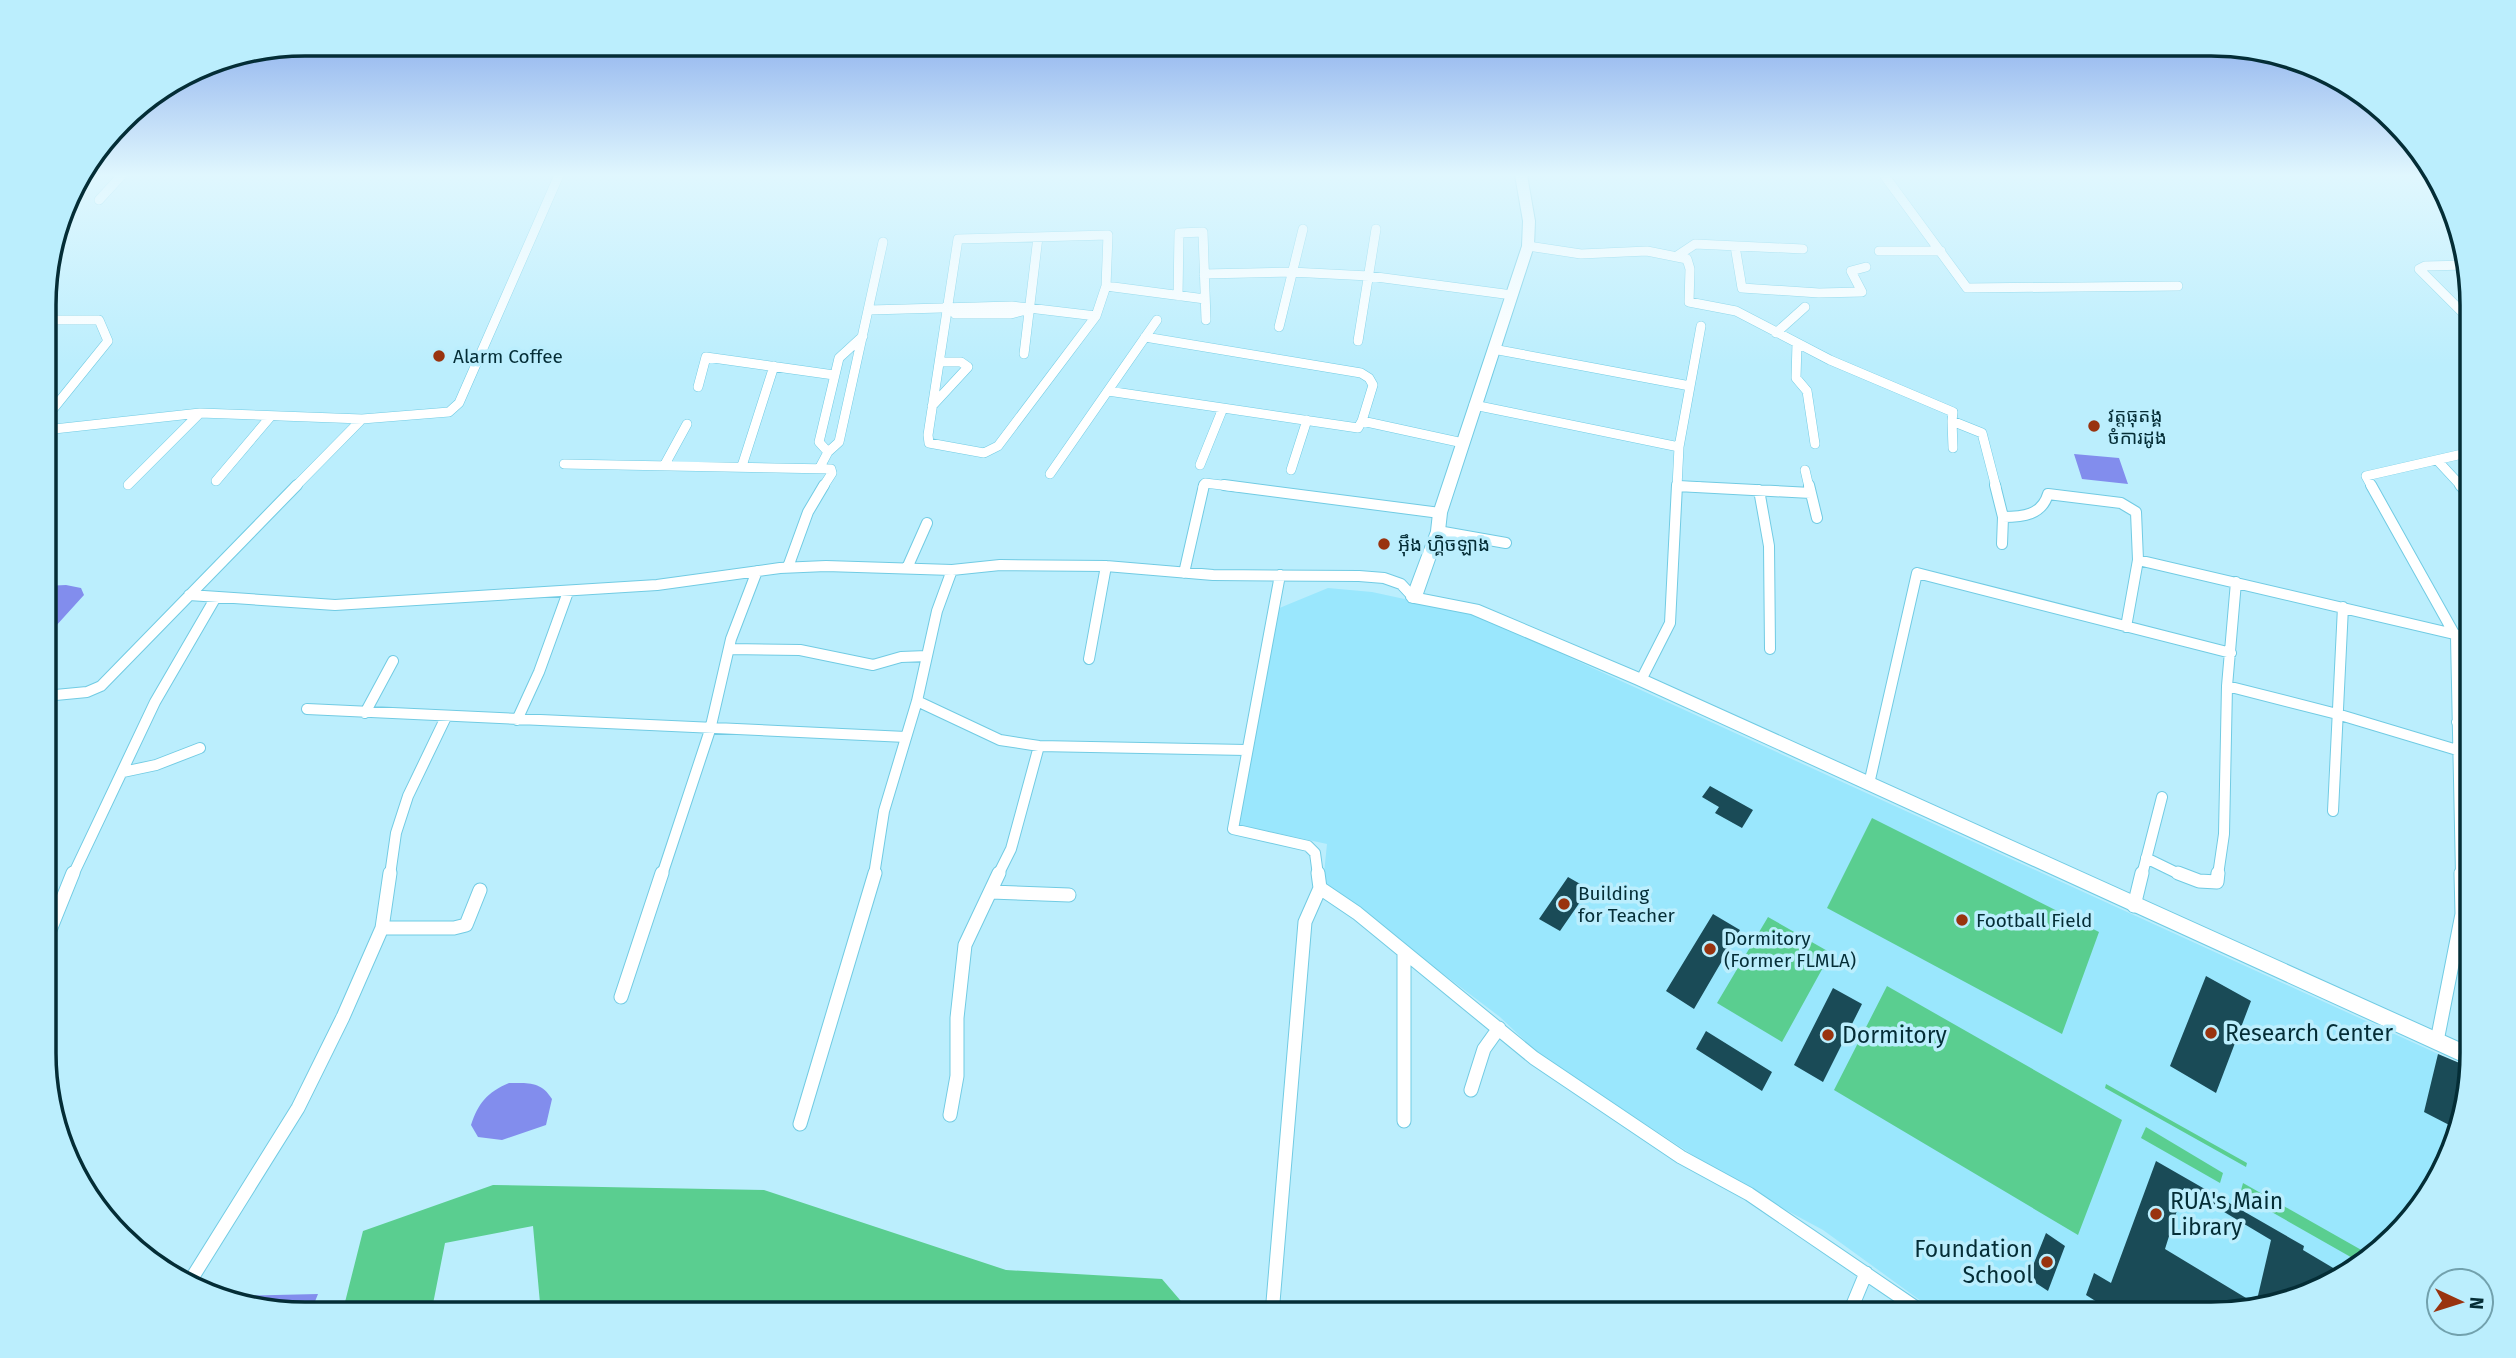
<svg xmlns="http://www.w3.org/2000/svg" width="2516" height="1358" font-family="'Fira Sans','Noto Sans Khmer',sans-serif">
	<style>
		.built { fill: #9ae7fd }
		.green { fill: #5ace90 }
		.water { fill: #828ded }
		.building { fill: #1a4b57; fill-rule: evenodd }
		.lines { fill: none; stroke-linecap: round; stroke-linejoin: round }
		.street-far2-casing { stroke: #71cbe3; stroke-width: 10 }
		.street-far1-casing { stroke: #71cbe3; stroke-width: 12 }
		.street-casing { stroke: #71cbe3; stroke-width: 15 }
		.secondary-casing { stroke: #71cbe3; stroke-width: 2 }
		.street-far2 { stroke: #fff; stroke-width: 9 }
		.street-far1 { stroke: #fff; stroke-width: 10 }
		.street { stroke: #fff; stroke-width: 13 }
		.secondary { fill: #fff; fill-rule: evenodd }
		.poi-dot { fill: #99330f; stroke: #bbeefd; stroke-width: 2.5 }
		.labels { text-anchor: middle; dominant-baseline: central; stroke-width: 7; stroke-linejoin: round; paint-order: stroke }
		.poi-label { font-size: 19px; fill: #042d36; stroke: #bbeefd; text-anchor: start }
		.near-poi-label { font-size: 23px; fill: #042d36; stroke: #bbeefd; text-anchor: start }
		.rim { fill: none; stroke: #042d36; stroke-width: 3.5 }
	</style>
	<rect width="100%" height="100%" fill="#bbeefd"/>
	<!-- built -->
	<path class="built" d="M1328,588L1372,592L1474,614L2469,1068L2445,1169L2407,1225L2356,1270L2294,1300L2227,1314H1939L1823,1230L1734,1182L1540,1055L1500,1017L1323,883L1327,844L1235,824L1277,609Z"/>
	<!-- green -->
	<path class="green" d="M1872,818L2099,932L2062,1034L1827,908Z
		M1768,917L1831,953L1782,1042L1717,1003Z
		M1887,986L2122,1120L2078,1235L1834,1090Z
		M2106,1084L2247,1163L2246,1167L2105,1088Z
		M2146,1127L2223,1173L2220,1183L2141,1138Z
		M2243,1183L2372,1256L2363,1264L2240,1194Z
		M493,1185L764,1190L1006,1270L1162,1279L1192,1314H541L533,1226L445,1243L431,1314H342L363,1231Z"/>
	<!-- water -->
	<path class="water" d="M2074,454L2119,458L2128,484L2082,479Z
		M66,585L81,588L84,595L45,638V586Z
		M509,1083C528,1083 541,1081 552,1099L546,1125L502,1140L478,1137L471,1125C478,1104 487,1092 509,1083Z
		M318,1294L310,1314L227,1296Z"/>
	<!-- building -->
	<path class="building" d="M1710,786L1753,810L1742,828L1715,813L1719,807L1702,797Z
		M1568,877L1589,889L1560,931L1539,919Z
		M1713,914L1740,930L1694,1009L1666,991Z
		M2206,976L2251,1001L2216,1093L2170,1066Z
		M1833,988L1862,1004L1823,1082L1794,1065Z
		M1706,1031L1772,1072L1762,1091L1696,1049Z
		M2438,1054L2469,1067L2455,1128L2424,1112Z
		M2156,1161L2304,1246L2303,1250L2345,1275L2294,1300L2228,1314H2116L2086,1295L2094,1273L2111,1283ZM2184,1188L2271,1240L2256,1304L2165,1249Z
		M2046,1233L2065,1246L2048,1291L2028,1278Z"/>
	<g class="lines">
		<!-- street-far2 casing -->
		<g class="street-far2-casing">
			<path id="street-far2" d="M1884,175L1967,288L2178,286
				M99,200L122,175
				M1108,235L1106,286L1096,316L998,446L984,453L929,443L928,435L958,239Z
				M1528,246L1581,254L1647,251L1687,259L1690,269L1689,302L1736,311L1830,360L1953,412L1952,421L1982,433L1996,487
				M1735,246L1742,288L1819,293L1862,292L1851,271L1866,267
				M1879,251H1941
				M1677,256L1695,244L1803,249
				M2468,265L2425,266L2419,269L2470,320
				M1204,274L1291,272L1369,276L1512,295
				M1106,286L1205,299
				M1178,296L1179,233L1203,232L1206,320
				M870,310L1012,306L1096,316
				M955,314H1011L1026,310
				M44,320H99L108,341L45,419
				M1279,327L1303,229
				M1776,333L1805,307
				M1145,337L1361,373L1369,378L1373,385L1362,421
				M1358,341L1376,229
				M1797,343L1796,378L1807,391L1815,444
				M1493,349L1690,386
				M1024,354L1038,237
				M698,387L706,357L834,375
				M1108,391L1358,428L1362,421L1463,443
				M1474,405L1679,447
				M932,406L968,367L961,362H940
				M1952,421L1953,448
				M45,430L200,413L362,419L449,412L459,403L559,175
				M828,452L819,442L839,358L863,336
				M2437,460L2462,487
				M564,464L831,469L832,473L823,487
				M1200,465L1223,408
				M664,466L687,424
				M742,466L774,366
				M820,467L828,452L839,442L883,242
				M1291,470L1307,420
				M1805,470L1809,487
				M1050,474L1157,320
				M216,481L271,416
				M128,485L200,413
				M1677,486L1700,487
				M295,487L362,419
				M1203,487L1205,483L1238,487
				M1677,487L1679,447L1701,326
				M2372,487L2366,476L2471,452"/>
		</g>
		<!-- street-far1 casing -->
		<g class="street-far1-casing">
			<path id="street-far1" d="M1224,485L1440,513
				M1809,485L1817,518
				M1995,485L2003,517L2002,544
				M2371,485L2456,637L2461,875
				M2460,485L2471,497
				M1677,486L1811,493
				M1759,490L1769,546L1770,649
				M2003,517C2023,517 2042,515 2048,494L2121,503L2136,512L2138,560L2126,627
				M1438,531L1506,543
				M2138,560L2471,638
				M788,567L808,512L824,485
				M907,568L927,523
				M1184,573L1204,485
				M1280,575L1233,829L1308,846L1315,853L1318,875
				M189,595L335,605L657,585L780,568L826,566L952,570L1000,565L1106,566L1213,575L1359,576L1384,578L1401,584L1414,598
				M729,649L800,650L873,665L901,657L927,656
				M1089,659L1106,566
				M1641,680L1670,623L1677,485
				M2227,686L2337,714L2457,750
				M45,696L87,692L101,686L297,485
				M917,701L1000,740L1039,746L1246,750
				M307,709L906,737
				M365,713L393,661
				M517,720L539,672L568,592
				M2457,722L2471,726
				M123,772L156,765L200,748
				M1869,784L1917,573L2231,653
				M2333,811L2343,607
				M2146,858L2181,875
				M73,875L155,702L216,597
				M390,875L396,833L408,796L446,717
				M662,875L710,730L731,639L757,571
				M874,875L884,811L917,701L937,611L952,570
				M998,875L1011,849L1039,746
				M2142,875L2162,797
				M2218,875L2224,834L2227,686L2236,582"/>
		</g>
		<!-- street casing -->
		<g class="street-casing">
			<path id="street" d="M1318,873L1320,888L1357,913L1534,1058L1681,1157L1749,1194L1925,1314
				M2178,873L2199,881L2217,882L2218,873
				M991,892L1069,895
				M2134,906L2142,873
				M382,928H454L466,925L480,890
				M46,940L73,873
				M1404,954V1121
				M621,997L662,873
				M46,1023L48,1031
				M2437,1041L2462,914L2461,873
				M1471,1090L1484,1049L1499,1028
				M950,1115L957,1076V1018L965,945L999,873
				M800,1124L875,873
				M187,1286L298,1108L343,1017L382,928L390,873
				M1272,1314L1305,922L1320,888
				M1849,1314L1866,1273"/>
		</g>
		<!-- secondary casing -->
		<g class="secondary-casing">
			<path id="secondary" d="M1515,175H1527L1535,221L1534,246L1447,513L1445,531L1423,594L1479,605L1647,676L2472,1048L2469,1065L1635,684L1471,614L1409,602L1406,598L1431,531L1433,513L1522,246L1523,221Z"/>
		</g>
		<!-- street-far2 -->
		<use href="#street-far2" class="street-far2"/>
		<!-- street-far1 -->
		<use href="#street-far1" class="street-far1"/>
		<!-- street -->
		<use href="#street" class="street"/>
		<!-- secondary -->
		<use href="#secondary" class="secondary"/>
	</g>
	<!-- sky -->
	<linearGradient id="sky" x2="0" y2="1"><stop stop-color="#7fa4ea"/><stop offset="0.48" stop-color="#e0f7fe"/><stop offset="1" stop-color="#e0f7fe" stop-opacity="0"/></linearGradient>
	<rect width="2516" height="365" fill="url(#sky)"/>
	<!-- markers -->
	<g class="poi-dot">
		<circle cx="439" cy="356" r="7"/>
		<circle cx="2094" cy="426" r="7"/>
		<circle cx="1384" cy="544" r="7"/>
		<circle cx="1564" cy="904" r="7"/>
		<circle cx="1962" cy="920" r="7"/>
		<circle cx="1710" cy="949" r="7"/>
		<circle cx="2211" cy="1033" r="7"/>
		<circle cx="1828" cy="1035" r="7"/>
		<circle cx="2156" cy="1214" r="7"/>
		<circle cx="2047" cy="1262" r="7"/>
	</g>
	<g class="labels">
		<!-- poi labels -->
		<g class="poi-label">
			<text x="453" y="356">Alarm Coffee</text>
			<text x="2108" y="415">វត្តធុតង្គ<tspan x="2108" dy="22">ចំការដូង</tspan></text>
			<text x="1398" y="544">អ៊ឹង ហ្គិចឡាង</text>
			<text x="1578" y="893">Building<tspan x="1578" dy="22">for Teacher</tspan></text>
			<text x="1976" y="920">Football Field</text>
			<text x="1724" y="938">Dormitory<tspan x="1724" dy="22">(Former FLMLA)</tspan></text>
		</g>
		<!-- near-poi labels -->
		<g class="near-poi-label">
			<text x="2225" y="1033">Research Center</text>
			<text x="1842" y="1035">Dormitory</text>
			<text x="2170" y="1201">RUA's Main<tspan x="2170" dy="26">Library</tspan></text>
			<text x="2033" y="1249" text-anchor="end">Foundation<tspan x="2033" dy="26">School</tspan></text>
		</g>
	</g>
	<!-- crop -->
	<path d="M0 0H2516V1358H0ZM305 56H2211A249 249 0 0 1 2460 305V1053A249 249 0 0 1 2211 1302H305A249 249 0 0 1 56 1053V305A249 249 0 0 1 305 56Z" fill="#bbeefd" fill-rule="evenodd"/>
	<path class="rim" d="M305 56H2211A249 249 0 0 1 2460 305V1053A249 249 0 0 1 2211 1302H305A249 249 0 0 1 56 1053V305A249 249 0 0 1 305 56Z"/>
	<!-- north arrow -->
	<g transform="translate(2460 1302) rotate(94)"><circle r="33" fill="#bbeefd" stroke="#72a1ad" stroke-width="2"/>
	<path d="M0-5L12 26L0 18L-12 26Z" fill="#99330f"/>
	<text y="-10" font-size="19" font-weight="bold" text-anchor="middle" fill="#042d36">N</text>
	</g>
</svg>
